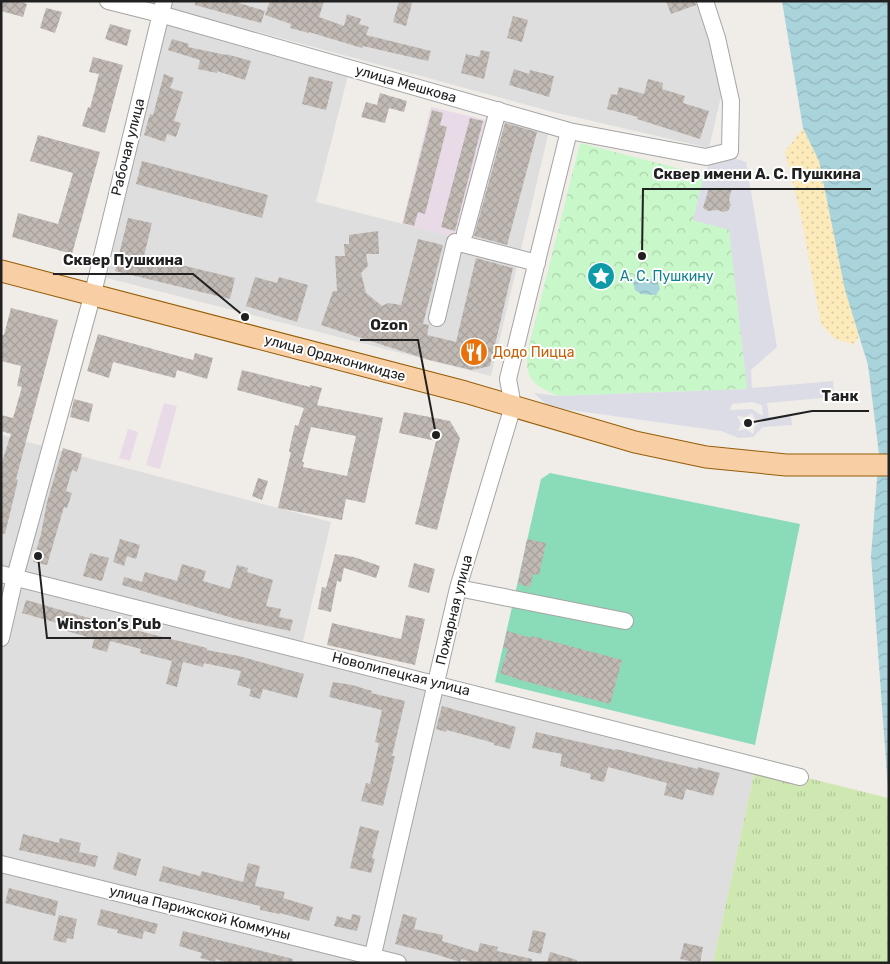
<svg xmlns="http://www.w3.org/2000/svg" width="890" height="964" font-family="Rubik,sans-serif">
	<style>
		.residential { fill: #dedede }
		.industrial { fill: #e9dae7 }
		.grass { fill: url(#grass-tufts) }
		.sand { fill: url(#sand-dots) }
		.park { fill: url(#park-crowns) }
		.pitch { fill: #8adbb7 }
		.plaza { fill: #dcdce6; fill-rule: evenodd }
		.water { fill: url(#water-waves) }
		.building { fill: url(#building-cross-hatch); fill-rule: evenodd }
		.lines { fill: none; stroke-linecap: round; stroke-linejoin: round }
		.minor-casing { stroke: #a5a5a5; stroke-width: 18 }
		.major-casing { stroke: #965d07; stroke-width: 23 }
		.minor { stroke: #fff; stroke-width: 16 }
		.major { stroke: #f8cfa5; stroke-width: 21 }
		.labels { text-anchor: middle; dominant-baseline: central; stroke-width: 4; stroke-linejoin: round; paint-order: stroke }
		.street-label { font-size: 14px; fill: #212121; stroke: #fff }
		.culture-label { font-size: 14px; fill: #0d838f; stroke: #fff; text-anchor: start }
		.food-label { font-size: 14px; fill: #c56008; stroke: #fff; text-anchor: start }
		.leader { fill: none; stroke: #212121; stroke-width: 2 }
		.callout-dot { fill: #212121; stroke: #fff; stroke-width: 2 }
		.callout-label { font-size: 15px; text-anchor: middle; font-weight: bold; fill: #212121; stroke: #fff; stroke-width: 4; stroke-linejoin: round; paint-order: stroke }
	</style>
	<defs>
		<pattern id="grass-tufts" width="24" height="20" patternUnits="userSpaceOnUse" patternTransform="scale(1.25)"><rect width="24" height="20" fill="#cfe8b1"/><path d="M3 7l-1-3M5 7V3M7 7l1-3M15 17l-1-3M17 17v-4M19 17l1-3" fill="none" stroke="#b1c798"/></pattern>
		<pattern id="sand-dots" width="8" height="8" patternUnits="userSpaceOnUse" patternTransform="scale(1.25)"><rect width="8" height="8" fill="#fceaba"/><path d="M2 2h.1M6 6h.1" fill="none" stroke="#d8c8a0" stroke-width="1.8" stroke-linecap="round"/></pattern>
		<pattern id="park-crowns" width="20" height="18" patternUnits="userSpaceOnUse" patternTransform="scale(1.25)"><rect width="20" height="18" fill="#c8f7c9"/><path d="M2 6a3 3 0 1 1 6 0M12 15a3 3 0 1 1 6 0" fill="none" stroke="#acd3ac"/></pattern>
		<pattern id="water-waves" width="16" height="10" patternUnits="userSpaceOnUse" patternTransform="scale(1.25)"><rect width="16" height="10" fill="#aad4dc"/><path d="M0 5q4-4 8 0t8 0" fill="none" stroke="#92b6bc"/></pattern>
		<pattern id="building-cross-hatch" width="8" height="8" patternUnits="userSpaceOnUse" patternTransform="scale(1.25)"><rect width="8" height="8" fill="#c1b9b4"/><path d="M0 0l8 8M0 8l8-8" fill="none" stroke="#a69f9a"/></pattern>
	</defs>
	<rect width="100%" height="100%" fill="#f0ede8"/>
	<!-- residential -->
	<path class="residential" d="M145,1H700L722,92L709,148L553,112Z
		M166,24L348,75L316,202L454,237L487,114L549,131L491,376L107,278L133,159Z
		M1,435L331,522L301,649L756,765L713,963H1Z"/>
	<!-- industrial -->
	<path class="industrial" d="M431,107L486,120L454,237L402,224Z
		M164,403L177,406L160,469L146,465Z
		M128,429L138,432L130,461L119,458Z"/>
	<!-- grass -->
	<path class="grass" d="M756,765L888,798L889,963H713Z"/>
	<!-- sand -->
	<path class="sand" d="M803,128L819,161L845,290L859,336L854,344L835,339L821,324L801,216L785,152Z"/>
	<!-- park -->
	<path class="park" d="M580,143L704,175L693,220L729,229L747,389L558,396C533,385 524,379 528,350Z"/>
	<!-- pitch -->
	<path class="pitch" d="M550,473L800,524L755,745L495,682L541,479Z"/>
	<!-- plaza -->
	<path class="plaza" d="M728,156L746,162L777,347L751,370L752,388L833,381L834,397L767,403L769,417L791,416L792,425L763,427L753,437L739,438L721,431L549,407L534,393L558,396L747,389L729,230L693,220L704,175L712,158ZM709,188H731L729,200L731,205L728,211L723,212L718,210L708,211L704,208ZM751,402L762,405L763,416L752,409L730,410L732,404ZM752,413L755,419L761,422L755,426L753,434L746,429L738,431L741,424L737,416L746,417Z"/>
	<!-- water -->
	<path class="water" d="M782,1H889V803L871,556L879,454L868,365L845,290L819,161L803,128Z
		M638,277H648L658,282L660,289L656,295L641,294L635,290L633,282Z"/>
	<!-- building -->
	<path class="building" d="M1,1H18L27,4L23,17L1,11Z
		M195,1H239V3L265,11L261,23L195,5Z
		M270,1H324L319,17L344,26L347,14L361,19L359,24L369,27L366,35L431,51L428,61L363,46L362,48L309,32V33L290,28L291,24L265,15Z
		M399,1L412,3L406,26L393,22Z
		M666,1H695L696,5L671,14Z
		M46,8L62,12L55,33L40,28Z
		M513,16L528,20L522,42L507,38Z
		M110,24L131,30L127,46L105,39Z
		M172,39L189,44L188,47L226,55V54L251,61L245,80L217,71V73L198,69L200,60L168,50Z
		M481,50L490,52L484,79L461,73L466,54L479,57Z
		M93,57L123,65L105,133L82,126L88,107L90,108L99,74L89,72Z
		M514,69L529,74L530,70L554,76L549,97L509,85Z
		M164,74L174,78L170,88L183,92L174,121L181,123L176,137L167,134L165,142L144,135L150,114L153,115Z
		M309,76L333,82L326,110L302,104Z
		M648,79L663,83L662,89L685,96L683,103L709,111L700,139L637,119L638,117L607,109L611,94L617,95L619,87L644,94Z
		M380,93L407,101L404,112L389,108L385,123L361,117L366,102L377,105Z
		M432,110L443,113L440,125L447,127L425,214L418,212L414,226L403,223Z
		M470,118L483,121L455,231L441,227Z
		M505,123L537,132L507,245L474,236Z
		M38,135L100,152L72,254L12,237L18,213L58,224L73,173L30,161Z
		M142,161L268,195L262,218L136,184Z
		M709,188H732L729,200L731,205L728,211L723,212L718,210L708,211L703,208Z
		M128,218L152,223L144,256L235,278L230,299L115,271Z
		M378,231L379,254H366L368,266L361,273L366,293L382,306L388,303L401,305L418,239L443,245L423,324L429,325L427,335L456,342L476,258L513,268L490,366L472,370L429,360L321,325L333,291H337L335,256H345L344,244H349V235Z
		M255,277L277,283L279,277L308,285L297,322L246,306Z
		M11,308L58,320L16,479L18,480L5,534L1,533V465L11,434L1,431V415L13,418L22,387L17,386L21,366L1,361V335H4Z
		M98,334L193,360L195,353L213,358L207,379L177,370L175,378L113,362L109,378L87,371Z
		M242,370L310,387V385L322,388L317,405L383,418L365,503L346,499L342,520L278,508L291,452H289L290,446L295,425L298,426L304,408L237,390ZM311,427L356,436L347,476L303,467L304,462H302Z
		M74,399L93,404L89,422L70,417Z
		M404,412L450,421L460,438L437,530L415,524L436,441L399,433Z
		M63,448L82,454L77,472L72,470L66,491L72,493L67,508L64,507L47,565L33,562L41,534L47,502Z
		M258,478L268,481L262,500L252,496Z
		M120,539L140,545L136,559L127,556L124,566L113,562Z
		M527,539L546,543L539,575L533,574L530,587L518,584Z
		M90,553L109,558L102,581L83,576Z
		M335,554L354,557L380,566L376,578L344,568L341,582L337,581L331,612L318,609L322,587L326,588Z
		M414,563L435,569L429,593L408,587Z
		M182,564L206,571L203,581L230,589L237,565L248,568L247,572L273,580L266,606L281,609L279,617L293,620L290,631L236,619L122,585L124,577L142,582L145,572L177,581Z
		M26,600L99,621L207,648V650L239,656L304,674L297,698L263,689L260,699L249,696L251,689L237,685L241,671L204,663L203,667L183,662L177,687L166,684L172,661L140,653L141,649L110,641L107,652L92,648L94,639L67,631L68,626L22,613Z
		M406,615L425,619L415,665L327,645L332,623L401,639Z
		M507,631L531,638L532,636L622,660L610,704L520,680L500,673L508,649L503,648Z
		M333,682L352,685L372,691L371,693L405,701L392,756H395L383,806L361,801L366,783L370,784L379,743L375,742L382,710L329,697Z
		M442,706L516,727L510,749L494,745V743L447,730L446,732L436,729Z
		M536,732L615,750L616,749L698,769V767L720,773L713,796L686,789L683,800L664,795L667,783L608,767L604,782L590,779L591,774L560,766L562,754L532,748Z
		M360,826L379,831L372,858L375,859L371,873L350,868Z
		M23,834L59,843L60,838L81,843L79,852L98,856L95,867L19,850Z
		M118,852L141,859L136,876L113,869Z
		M248,863L260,866L255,886L285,892L283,898L313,907L309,921L280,913V914L260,910V906L159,881L163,866L200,876L202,871L243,882Z
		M9,888L58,901L55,916L5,903Z
		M101,909L158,924L155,934L144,931L142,939L117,933L118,930L97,925Z
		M352,914L361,916L357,931L334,926L337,916L351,920Z
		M403,914L417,918L414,929L443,935L442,941L478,952L480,943L498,947L497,951L532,959V963H476L461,959L460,962L435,954L395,944Z
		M59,915L77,919L73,939L67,938L66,943L53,940Z
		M533,930L546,933L541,954L528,951Z
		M183,931L293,959V963H228L216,959L215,962L200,958L202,953L179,946Z
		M684,943L703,947L700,963L680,959Z
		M550,952L577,960V963H547Z"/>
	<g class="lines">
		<!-- minor casing -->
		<g class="minor-casing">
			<path id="minor" d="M108,1L160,14L569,131L706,157L730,151L731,101L717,38L705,1
				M465,233L498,110
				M437,318L455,242L537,263
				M1,574L800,777
				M458,588L625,621
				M1,638L15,577L93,293L164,1
				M1,864L398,963
				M371,963L458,588L513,406L508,379L569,131"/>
		</g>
		<!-- major casing -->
		<g class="major-casing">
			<path id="major" d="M1,271L465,392L635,442L706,457L786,465H889"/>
		</g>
		<!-- minor -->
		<use href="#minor" class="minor"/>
		<!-- major -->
		<use href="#major" class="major"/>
	</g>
	<!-- icons -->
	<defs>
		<g id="sight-disc" transform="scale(1.4375)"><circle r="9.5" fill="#0f9aa8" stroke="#fff"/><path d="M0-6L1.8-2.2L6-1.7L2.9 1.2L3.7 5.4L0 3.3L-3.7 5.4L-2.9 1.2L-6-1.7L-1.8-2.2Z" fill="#fff"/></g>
		<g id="restaurant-disc" transform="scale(1.4375)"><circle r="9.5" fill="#e8710a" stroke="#fff"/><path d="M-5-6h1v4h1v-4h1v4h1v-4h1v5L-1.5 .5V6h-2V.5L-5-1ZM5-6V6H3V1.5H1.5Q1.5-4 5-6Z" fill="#fff"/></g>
	</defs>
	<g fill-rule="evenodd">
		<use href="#sight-disc" x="601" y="276"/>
		<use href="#restaurant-disc" x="474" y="352"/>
	</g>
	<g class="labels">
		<!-- street labels -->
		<g class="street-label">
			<text transform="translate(406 84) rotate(16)">улица Мешкова</text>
			<text transform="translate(128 147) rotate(-76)">Рабочая улица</text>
			<text transform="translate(335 358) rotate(15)">улица Орджоникидзе</text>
			<text transform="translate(454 610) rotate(-76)">Пожарная улица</text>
			<text transform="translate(401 674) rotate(14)">Новолипецкая улица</text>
			<text transform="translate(200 913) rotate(14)">улица Парижской Коммуны</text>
		</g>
		<!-- culture labels -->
		<g class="culture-label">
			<text x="620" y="276">А. С. Пушкину</text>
		</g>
		<!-- food labels -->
		<g class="food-label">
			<text x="493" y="352">Додо Пицца</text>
		</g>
	</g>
	<!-- callouts -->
	<path class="leader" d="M642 256L643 189H871M245 317L193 274H53M436 435L418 340H360M748 423L812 411H869M38 556L47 638H171"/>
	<g class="callout-dot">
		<circle cx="642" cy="256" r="5"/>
		<circle cx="245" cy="317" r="5"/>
		<circle cx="436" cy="435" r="5"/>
		<circle cx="748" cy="423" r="5"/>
		<circle cx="38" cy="556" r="5"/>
	</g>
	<g class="callout-label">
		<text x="757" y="179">Сквер имени А. С. Пушкина</text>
		<text x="123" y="265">Сквер Пушкина</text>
		<text x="389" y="330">Ozon</text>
		<text x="840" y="401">Танк</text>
		<text x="109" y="629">Winston’s Pub</text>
	</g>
	<!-- border -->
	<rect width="890" height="964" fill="none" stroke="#212121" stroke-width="5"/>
</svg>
